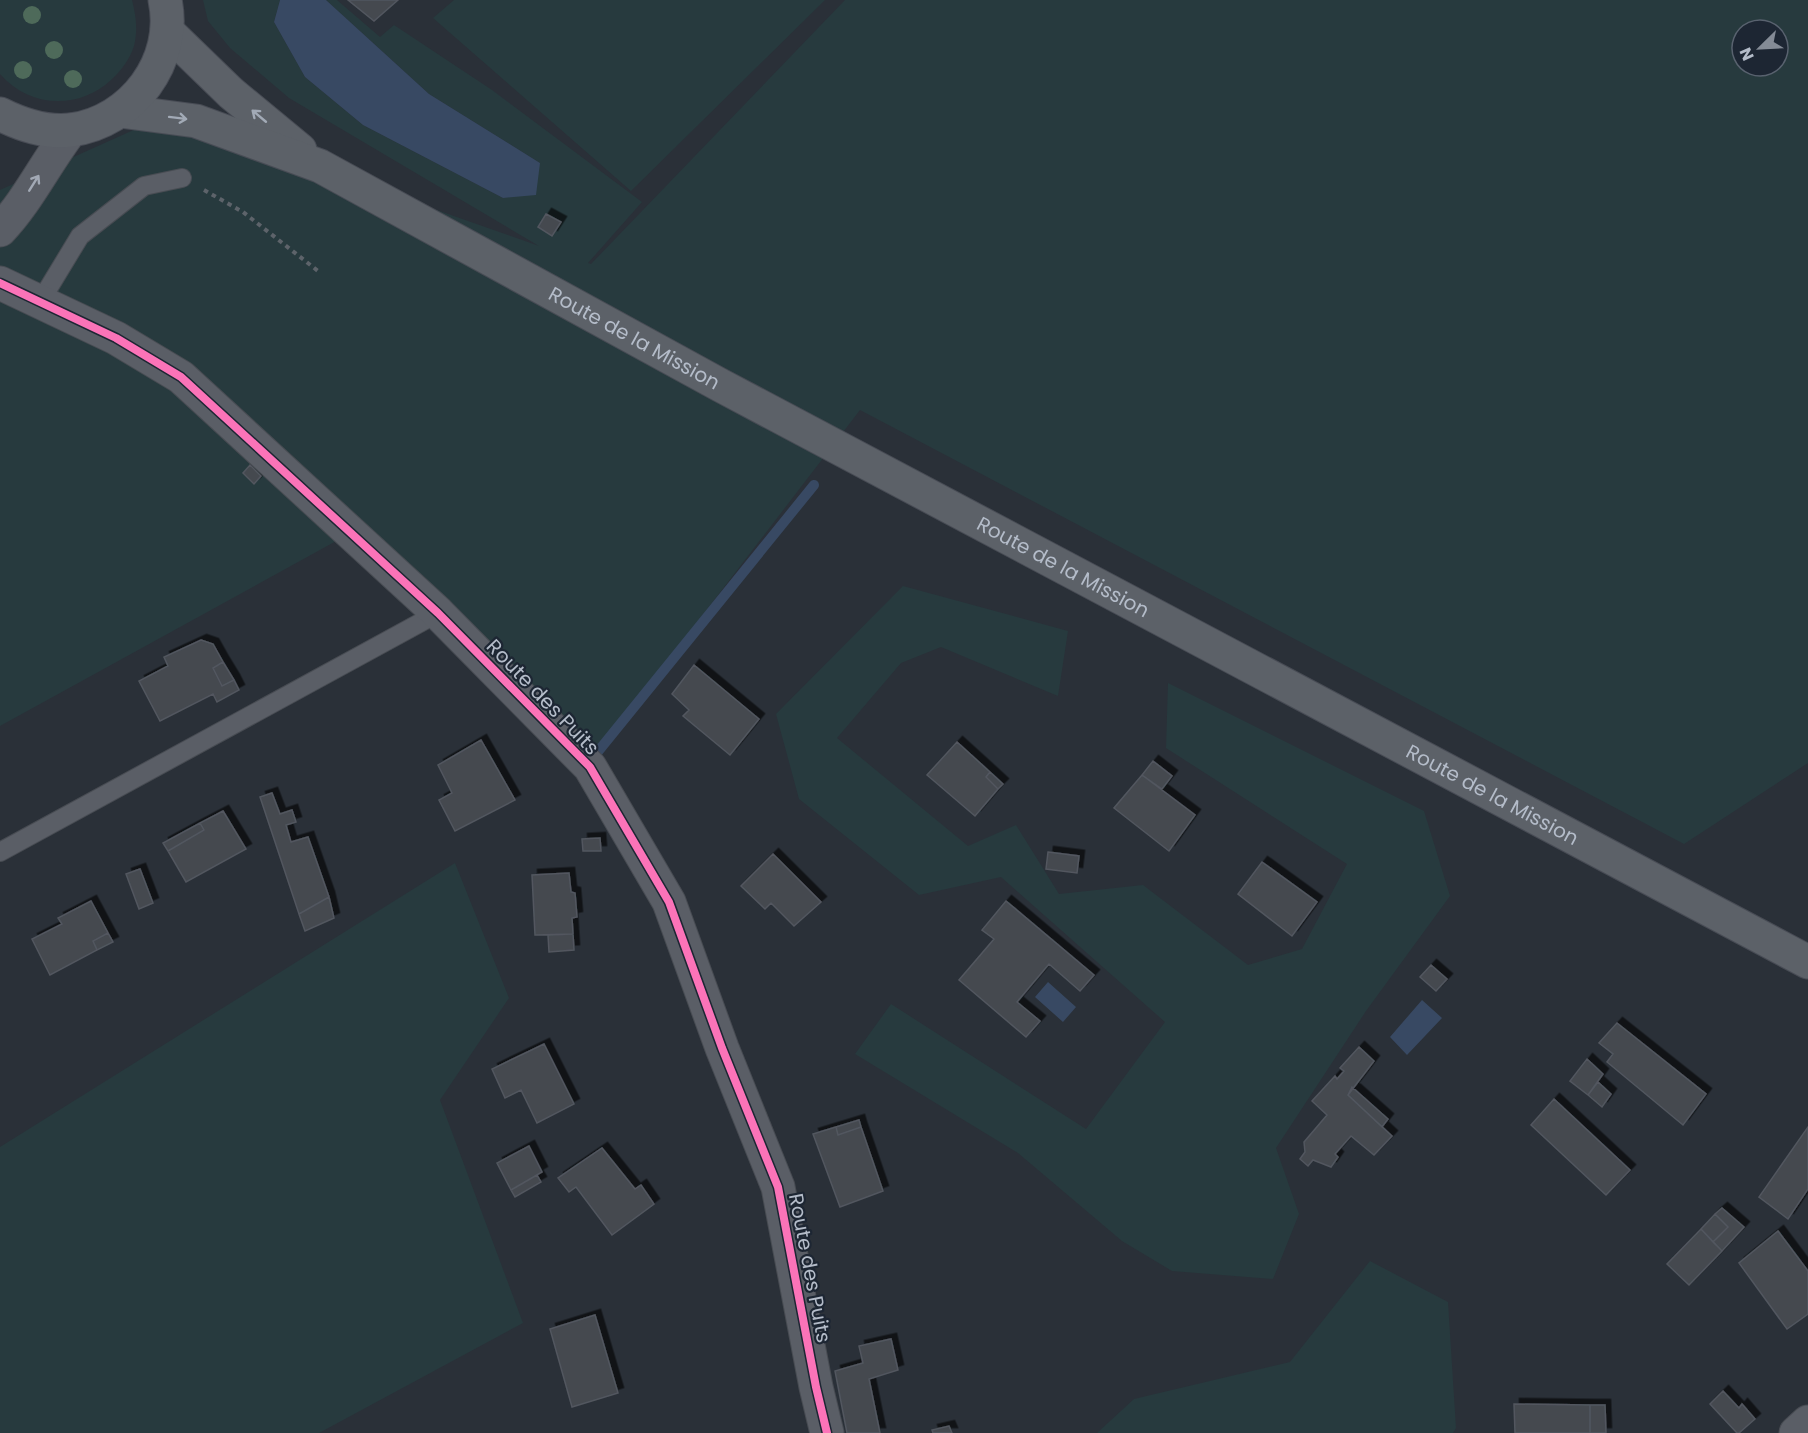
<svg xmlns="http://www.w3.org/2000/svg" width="1808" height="1433" font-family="Poppins,sans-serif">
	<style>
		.green { fill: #273a3e; fill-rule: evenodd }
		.water { fill: #384963 }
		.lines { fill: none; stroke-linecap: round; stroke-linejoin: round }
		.stream { stroke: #384963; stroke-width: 10 }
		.building { fill: #444950; stroke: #52575f; stroke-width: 1.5; filter: url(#shadow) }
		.lane-casing { stroke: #484c53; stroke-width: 20 }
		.street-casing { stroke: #484c53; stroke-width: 35 }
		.primary-casing { stroke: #484c55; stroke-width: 35 }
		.path { stroke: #5d636a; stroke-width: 4; stroke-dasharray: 4.5 4.5; stroke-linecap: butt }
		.lane { stroke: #5a5e66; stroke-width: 18 }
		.street { stroke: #5a5e66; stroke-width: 33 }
		.primary { stroke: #5c6168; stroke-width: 33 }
		.cycleway-casing { stroke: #1d2633; stroke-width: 11 }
		.cycleway { stroke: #fb73b8; stroke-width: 8 }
		.tree { fill: #4e6a5a }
		.oneway { stroke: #a2aab6 }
		.oneway2 { stroke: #a2a9b5 }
		.labels { text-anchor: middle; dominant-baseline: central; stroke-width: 4.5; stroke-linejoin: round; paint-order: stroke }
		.street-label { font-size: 20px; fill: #b4bcc9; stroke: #1d2633 }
	</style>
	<defs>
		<filter id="shadow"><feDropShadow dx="5.5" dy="-5.5" stdDeviation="0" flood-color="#0009"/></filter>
	</defs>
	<rect width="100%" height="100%" fill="#2a3038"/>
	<!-- green -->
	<path class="green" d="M0,0H132C136,16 138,30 134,46C130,59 121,71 111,80C79,110 29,108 0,74Z
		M203,0H280L274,22L305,77L363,125L503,198L540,163L429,94L326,0H337L380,37L394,25L492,90L642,202L588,263L591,264L845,0H1808V763L1684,844L860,410L599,750L358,529L0,726V190L167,115L539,246L289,98L230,48L208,21ZM1742,30H1778V66H1742Z
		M454,0H825L631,191L433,18Z
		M903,586L1068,631L1058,696L941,647L901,663L837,738L968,846L1016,825L1059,894L1143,885L1248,965L1302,949L1347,864L1166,748L1168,683L1424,811L1450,896L1366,1011L1276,1148L1299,1214L1273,1279L1172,1271L1122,1241L1018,1153L855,1054L891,1004L1086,1129L1165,1022L1001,877L919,895L799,799L776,714Z
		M455,863L509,998L440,1100L523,1323L319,1433H0V1147Z
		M1370,1261L1448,1302L1456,1428L1453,1433H1097L1134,1399L1290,1362Z"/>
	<!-- water -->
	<path class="water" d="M280,0H326L429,94L540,163L536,195L503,198L363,125L305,77L274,22Z
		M1048,982L1076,1007L1063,1022L1035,997Z
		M1422,1000L1442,1018L1407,1055L1390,1037Z"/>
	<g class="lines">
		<!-- stream -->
		<path class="stream" d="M596,754L814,485"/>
	</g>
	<!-- building -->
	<path class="building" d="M348,0H398L374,21Z
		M546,214L561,222L552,236L538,227Z
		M250,465L261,476L254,484L243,473Z
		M201,640L213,644L223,662L213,668L222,686L234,680L239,690L217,702L213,694L160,721L139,681L168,666L164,657Z
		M223,662L234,680L222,686L213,668Z
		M694,665L759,719L730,755L683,716L689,710L672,694Z
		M481,740L515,800L455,831L439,800L452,793L438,765Z
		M957,742L990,772L986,777L998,789L975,816L927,775Z
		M1153,761L1172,776L1162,789L1142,775Z
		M990,772L1003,784L998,789L986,777Z
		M1142,775L1195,815L1169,851L1114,808Z
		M272,793L280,814L292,810L296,822L286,825L291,842L308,837L329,897L299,914L260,797Z
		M223,811L246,849L186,882L168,851L204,830L200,823Z
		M200,823L204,830L168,851L163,843Z
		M600,838L601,851H583L582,839Z
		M1048,852L1079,856L1077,873L1046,869Z
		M773,854L821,902L794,926L771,903L765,909L741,886Z
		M1262,862L1317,902L1292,936L1238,894Z
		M140,869L153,903L139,909L126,874Z
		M569,873L571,892L575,893L577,917L572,918L573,934L535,935L532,875Z
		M329,897L334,918L305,931L299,914Z
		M91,901L108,933L93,941L97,950L50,975L32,939L62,924L58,918Z
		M1006,901L1094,975L1080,991L1049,964L1017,1002L1040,1021L1026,1037L959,980L994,939L982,930Z
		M108,933L113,942L97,950L93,941Z
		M573,934L574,950L549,952L548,935Z
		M1431,965L1447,979L1436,991L1420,977Z
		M1617,1023L1706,1094L1683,1125L1607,1062L1613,1054L1599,1043Z
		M544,1044L574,1104L537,1123L521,1090L505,1098L492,1069Z
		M1359,1047L1374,1061L1348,1095L1392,1136L1374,1155L1351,1136L1335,1154L1338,1157L1331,1167L1313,1160L1308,1166L1300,1159L1305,1152L1304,1142L1327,1115L1312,1101L1335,1076L1337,1079L1344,1071L1340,1068Z
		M1587,1059L1603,1074L1588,1095L1570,1081Z
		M1598,1082L1611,1094L1602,1107L1588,1095Z
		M1352,1087L1388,1119L1382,1127L1348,1095Z
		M1554,1099L1630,1170L1606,1195L1531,1125Z
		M859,1120L861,1127L838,1135L836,1127Z
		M836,1127L838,1135L861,1127L883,1191L840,1207L813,1134Z
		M1808,1127V1189L1788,1219L1759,1197Z
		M529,1146L542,1172L511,1190L497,1163Z
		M602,1148L635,1189L641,1185L654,1204L612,1235L576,1187L569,1192L558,1178Z
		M537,1175L541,1182L515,1197L511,1190Z
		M1722,1208L1744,1227L1722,1251L1713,1242L1728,1227L1715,1214Z
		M1715,1214L1728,1227L1713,1242L1701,1229Z
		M1701,1229L1722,1251L1689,1285L1667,1264Z
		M1778,1231L1808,1271V1314L1787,1329L1739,1263Z
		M595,1315L618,1393L572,1407L550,1329Z
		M891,1339L898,1370L869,1379L880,1433H847L835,1371L863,1363L859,1346Z
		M1723,1391L1739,1408L1742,1404L1755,1419L1739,1433H1737L1710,1404Z
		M1514,1404L1590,1405V1433H1515Z
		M1590,1405H1605L1606,1433H1590Z
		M949,1426L952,1433H933L932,1430Z"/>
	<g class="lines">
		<!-- lane casing -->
		<g class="lane-casing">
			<path id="lane" d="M40,302L80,236L144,186L182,178
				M0,852L438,613"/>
		</g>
		<!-- street casing -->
		<g class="street-casing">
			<path id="street" d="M0,230C28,201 46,162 71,130
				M0,283L116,338L181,377L438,613L590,767L669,902L722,1048L778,1187L816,1387L827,1433
				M1796,1433L1808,1422"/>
		</g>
		<!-- primary casing -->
		<g class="primary-casing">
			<g id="primary">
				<path d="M167,31L231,93L300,150"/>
				<path id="s1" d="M120,111L196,121L320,166L720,385L1808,962"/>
				<path d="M0,114C22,125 45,133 71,130C132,122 178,61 165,0"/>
			</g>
		</g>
		<!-- path -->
		<path class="path" d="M204,190L243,212L318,271"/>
		<!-- lane -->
		<use href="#lane" class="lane"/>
		<!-- street -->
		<use href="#street" class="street"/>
		<!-- primary -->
		<use href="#primary" class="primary"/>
		<!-- cycleway casing -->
		<g class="cycleway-casing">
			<path id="cycleway" d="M0,283L116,338L181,377L438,613L590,767L669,902L722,1048L778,1187L816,1387L827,1433"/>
		</g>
		<!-- cycleway -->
		<use href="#cycleway" class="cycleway"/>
	</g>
	<!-- trees -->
	<g class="tree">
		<circle cx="32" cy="15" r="9"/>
		<circle cx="54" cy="50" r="9"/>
		<circle cx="23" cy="70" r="9"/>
		<circle cx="73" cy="79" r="9"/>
	</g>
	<!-- one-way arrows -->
	<defs><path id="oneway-shaft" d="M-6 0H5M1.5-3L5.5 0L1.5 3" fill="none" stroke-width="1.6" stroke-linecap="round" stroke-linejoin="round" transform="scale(1.5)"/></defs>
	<g class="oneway">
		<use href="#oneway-shaft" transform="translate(259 116) rotate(-140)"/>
		<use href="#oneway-shaft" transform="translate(178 118) rotate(7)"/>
	</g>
	<use class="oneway2" href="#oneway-shaft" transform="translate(34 183) rotate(-58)"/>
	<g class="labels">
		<!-- street labels -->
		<g class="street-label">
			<text stroke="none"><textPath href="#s1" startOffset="567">Route de la Mission</textPath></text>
			<text stroke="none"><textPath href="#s1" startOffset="1053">Route de la Mission</textPath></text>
			<text transform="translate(543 697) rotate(46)">Route des Puits</text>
			<text stroke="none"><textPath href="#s1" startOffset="1539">Route de la Mission</textPath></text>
			<text transform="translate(810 1268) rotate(79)">Route des Puits</text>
		</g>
	</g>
	<!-- north arrow -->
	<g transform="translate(1760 48) rotate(246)"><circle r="28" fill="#1d2633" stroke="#59626f" stroke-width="1.5"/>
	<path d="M0-4.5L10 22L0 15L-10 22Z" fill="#848b96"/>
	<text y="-9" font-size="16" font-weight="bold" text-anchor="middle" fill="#b4bcc9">N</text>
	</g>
</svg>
